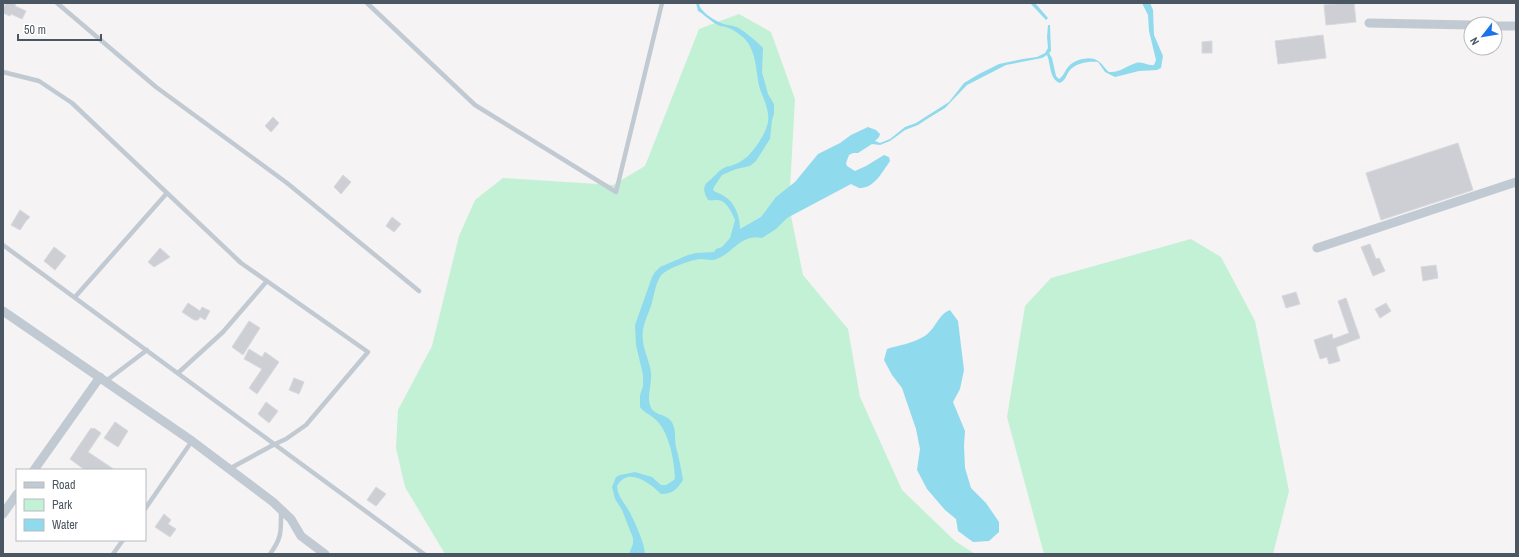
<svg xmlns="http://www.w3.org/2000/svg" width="1519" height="557" font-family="'Archivo Narrow',sans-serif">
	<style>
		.green { fill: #c3f1d5 }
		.water { fill: #90daee }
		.building { fill: #cdcfd5; stroke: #d7d9de }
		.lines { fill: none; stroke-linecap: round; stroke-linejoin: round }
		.service { stroke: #c1cad2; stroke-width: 4.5 }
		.minor { stroke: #c1cad2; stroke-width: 9 }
	</style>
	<rect width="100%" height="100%" fill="#f5f3f3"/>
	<!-- green -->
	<path class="green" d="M739,14L771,32L795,99L789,206L803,275L848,329L860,397L902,490L955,541L975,554H445L405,487L396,448L398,410L432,346L459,236L475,200L503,178L613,185L645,166L699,29Z
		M1191,239L1221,257L1255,321L1289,491L1273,554H1044L1007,417L1025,306L1051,278Z"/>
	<!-- water -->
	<path class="water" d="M696,3H699C699,11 714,20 721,23C725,25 731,25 736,27C741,28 760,44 763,48L762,72L768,94L774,104V114L772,120L770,139L756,161L750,166L736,169L722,175L714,187L713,190C716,193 720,193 724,196C735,202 740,217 740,229L761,217L776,197L795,182L818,154L840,143L851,135L868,127L876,130L880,134L879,137L875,141L880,143L890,139L905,127L916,123L949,102L964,83L979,74L999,64L1023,59L1037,57L1045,53L1048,48L1047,37L1048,25H1050L1051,51L1049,53L1052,58L1056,76L1059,79C1064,76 1065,70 1069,66C1074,60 1091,55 1098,61C1102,63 1105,69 1109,72C1120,73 1126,66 1136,63C1143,61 1147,66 1154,65L1156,60L1149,31L1148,15L1142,3H1150L1153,10L1154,35L1163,56L1161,68L1157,70L1139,71L1115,77L1105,72L1098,62C1089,61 1076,63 1070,70C1066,75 1066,80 1060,83C1049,79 1051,64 1047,55L1042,58L1006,65L967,85L945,108L927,119L918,125L905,130L890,141L880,145L872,144L858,153H853L849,155L846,163L847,166L855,171L866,166L884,155L889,157L890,161C883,171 874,189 859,188C857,187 853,185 851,184L787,218L776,229L762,238C740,232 729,259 712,260C708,260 704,259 700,259C691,260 664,269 660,277C655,285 654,297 651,306C647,317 641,328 643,341C644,352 650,362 651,373C652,384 647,395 650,405C653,416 665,413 671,421C677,429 674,438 676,447C679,458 681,468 683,480C677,489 673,494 661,494C650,483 628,466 617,486C618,497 624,502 629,511C634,520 645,544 645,554H629L633,544V538L622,510L615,499L612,487L616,477L620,475L635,472L652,477L661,485H666L674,480L675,477C674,459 669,433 657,421C652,415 644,413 640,407V395L643,386V375L636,345L635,325L652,277L655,272L660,267L688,255L696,253L714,252L716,249L722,247L730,238L735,220C732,213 727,201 718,200C714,200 712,201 708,200C703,191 702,186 710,180C715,176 718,171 724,168C727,166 727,167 730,166C735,165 744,160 748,156C756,148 766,133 768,122C770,107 760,94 758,81C756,67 755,49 744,38C739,34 733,29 726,27C723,26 721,27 718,25C710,21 705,15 698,11Z
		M1030,3H1035L1048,18L1046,20Z
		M950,310L958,321L964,370L960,389L953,402L965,431L964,446L965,468L971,488L986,503L999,522V532L989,541L973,542L958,531L956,519L945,510L927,489L917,470L920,449L916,429L902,388L892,375L884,360L887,349C899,345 911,344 923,337C935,331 938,314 950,310Z"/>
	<!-- building -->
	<path class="building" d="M6,3H16L15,6L26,11L22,19L11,14L10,16L3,13V9Z
		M1346,3H1354L1356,22L1326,25L1324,5Z
		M1323,35L1326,58L1278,64L1275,41Z
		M1212,41V53H1202V42Z
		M273,117L279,123L271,132L265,126Z
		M1458,143L1473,190L1381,220L1366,173Z
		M343,175L351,182L341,194L334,187Z
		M20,210L30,217L26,221L20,230L11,225Z
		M392,217L401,224L394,232L386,226Z
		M1370,244L1376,259L1379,258L1385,271L1373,276L1361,247Z
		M54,247L66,256L55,270L44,261Z
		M160,248L170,257L154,267L148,262Z
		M1436,265L1438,278L1423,281L1421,267Z
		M1296,292L1300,304L1286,308L1282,296Z
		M1346,298L1360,338L1336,347L1340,361L1329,364L1327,357L1320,359L1314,340L1332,334L1333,339L1349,333L1338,301Z
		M188,303L200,311L202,307L210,311L205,320L200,317L198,320H194L182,312Z
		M1386,303L1391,311L1380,318L1375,309Z
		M249,321L260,328L243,355L232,347Z
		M249,349L262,357L265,352L279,362L257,394L249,388L262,369L244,359Z
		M294,378L304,382L299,394L289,390Z
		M266,402L278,411L269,423L258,414Z
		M115,422L128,431L118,447L104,438Z
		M91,428L93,429L94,428L101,433L88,452L115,470H85L70,459Z
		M376,487L386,494L376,506L367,500Z
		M164,514L171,520L168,524L176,529L170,537L155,527Z"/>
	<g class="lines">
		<!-- service -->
		<path class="service" d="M57,3L156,87L287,183L419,291
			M367,3L475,105L616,192L662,3
			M3,72L39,81L72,103L241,263L368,352L306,425L286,439L275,444L229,469
			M3,245L424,554
			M75,297L167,193
			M178,373L223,332L267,281
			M106,381L147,350
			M145,509L192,441
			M113,554L123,540
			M270,554C282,538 281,531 281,511"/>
		<!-- minor -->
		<path class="minor" d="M1369,23L1471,25
			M1495,26H1516
			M1317,248L1516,182
			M3,311L192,441L273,502L291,519L301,536L325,554
			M34,470L100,377
			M3,514L17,494"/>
	</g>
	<!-- border -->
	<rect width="1519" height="557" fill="none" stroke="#4a5661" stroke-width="8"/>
	<!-- legend -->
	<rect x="16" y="469" width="130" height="72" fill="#ffffff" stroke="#b7bbc0"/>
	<rect x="24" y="482" width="20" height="6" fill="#c1cad2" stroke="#b7bbc0"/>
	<text x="52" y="489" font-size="12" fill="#4a5661">Road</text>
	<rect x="24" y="499" width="20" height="12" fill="#c3f1d5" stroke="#b7bbc0"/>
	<text x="52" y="509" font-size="12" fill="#4a5661">Park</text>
	<rect x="24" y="519" width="20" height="12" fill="#90daee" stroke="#b7bbc0"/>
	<text x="52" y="529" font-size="12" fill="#4a5661">Water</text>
	<!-- north arrow -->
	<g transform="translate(1483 36) rotate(239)"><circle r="19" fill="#ffffff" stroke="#b7bbc0"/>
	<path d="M0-3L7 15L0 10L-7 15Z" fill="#1a73e8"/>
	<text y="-6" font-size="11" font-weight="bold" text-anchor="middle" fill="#4a5661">N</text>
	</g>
	<!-- scale -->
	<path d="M18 34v6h83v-6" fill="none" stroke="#4a5661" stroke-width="2"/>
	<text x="24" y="34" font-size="12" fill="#4a5661" stroke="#ffffff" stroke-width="3" paint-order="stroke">50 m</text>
</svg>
